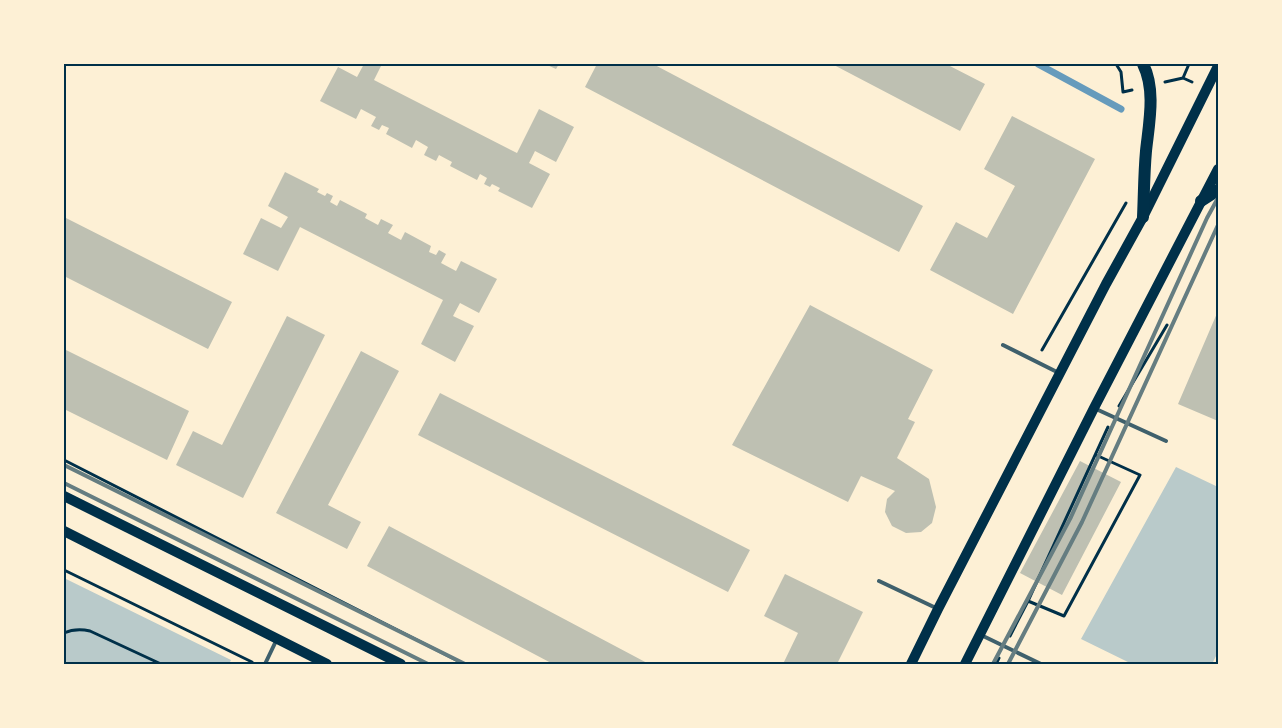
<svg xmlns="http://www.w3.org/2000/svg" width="1282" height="728" font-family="Lato,sans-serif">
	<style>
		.green { fill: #b9caca }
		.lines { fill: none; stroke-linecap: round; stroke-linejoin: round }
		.stream { stroke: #669bbc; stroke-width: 7 }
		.building { fill: #bec0b2 }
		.path { stroke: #003049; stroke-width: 3 }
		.service { stroke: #3f606c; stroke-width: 4 }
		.secondary { stroke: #003049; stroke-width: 10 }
		.primary { stroke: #003049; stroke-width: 12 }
		.rail { stroke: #657d81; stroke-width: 4 }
		.neatline { fill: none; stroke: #003049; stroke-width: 2 }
	</style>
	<rect width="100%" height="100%" fill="#fdf0d5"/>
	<!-- green -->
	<path class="green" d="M1176,467L1218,487V652L1212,664H1132L1081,639Z
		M64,578L231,660L229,664H64Z"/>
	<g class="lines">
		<!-- stream -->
		<path class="stream" d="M1038,64L1121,109"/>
	</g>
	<!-- building -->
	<path class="building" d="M364,64H382L374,80L517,153L539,109L574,127L556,162L535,151L529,163L550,174L532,208L498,191L500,188L492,184L490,187L484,184L487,178L480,174L477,180L450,166L452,162L439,155L436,161L424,155L428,147L416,140L412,148L386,134L389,128L382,125L379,130L371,126L376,117L361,109L356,119L320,101L338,67L357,77Z
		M545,64H559L556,69Z
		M597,64H653L923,206L899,252L585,87Z
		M832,64H946L985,84L960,131Z
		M1012,116L1095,159L1013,314L930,270L956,222L987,238L1015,186L984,169Z
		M285,172L319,189L317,192L325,196L327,193L333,196L330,202L337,206L340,200L367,214L365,218L378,225L381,219L393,225L388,233L401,240L405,232L431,246L429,252L436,255L439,250L446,254L441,263L456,271L461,261L497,279L479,313L460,303L453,316L474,326L455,362L421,344L443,300L300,227L278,271L243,254L261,218L281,228L288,217L268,206Z
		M64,217L232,302L208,349L64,276Z
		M810,305L933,370L908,419L915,422L897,458L929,479L936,507L932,523L921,532L906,533L892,526L885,512L887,499L895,491L861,476L848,502L732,445Z
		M1218,311V421L1178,404Z
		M287,316L325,335L243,498L176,465L193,431L222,445Z
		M64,349L189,411L167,460L64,409Z
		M361,351L399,371L328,505L361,522L347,549L276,513Z
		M440,393L750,550L728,592L418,435Z
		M1080,461L1121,482L1062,595L1020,573Z
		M389,526L649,664H553L367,566Z
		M785,574L863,612L837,664H783L798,633L764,616Z"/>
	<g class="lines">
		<!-- path -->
		<path class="path" d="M1116,64L1121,72L1123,92L1132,90
			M1183,78L1189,64
			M1165,82L1183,78L1192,82
			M1042,350L1126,203
			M1119,406L1167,325
			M64,460L464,664
			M64,570L252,662
			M1028,601L1064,616L1140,475L1096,455
			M64,633C73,629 81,629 90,631L161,664
			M1010,636L1028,601L1108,427
			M996,664L999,658"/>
		<!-- service -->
		<path class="service" d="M1003,345L1059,373
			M1096,409L1166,441
			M879,581L936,608
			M981,635L1041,664
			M265,664L276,641"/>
		<!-- secondary -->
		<path class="secondary" d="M64,496L401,664
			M64,531L327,664
			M911,664L938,609L1106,284L1143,217L1218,66
			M965,664L1094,408L1218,169"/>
		<!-- primary -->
		<path class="primary" d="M1201,201L1218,190
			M1143,217C1144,195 1144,173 1146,151C1149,123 1156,90 1143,64"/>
		<!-- rail -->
		<path class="rail" d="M64,465L465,664
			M64,483L428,664
			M993,664L1071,517L1207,218L1218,198
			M1008,664L1082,522L1218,225"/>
	</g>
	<!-- border -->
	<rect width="1282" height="728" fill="none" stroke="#fdf0d5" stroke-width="130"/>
	<rect x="65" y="65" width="1152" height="598" class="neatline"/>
</svg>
